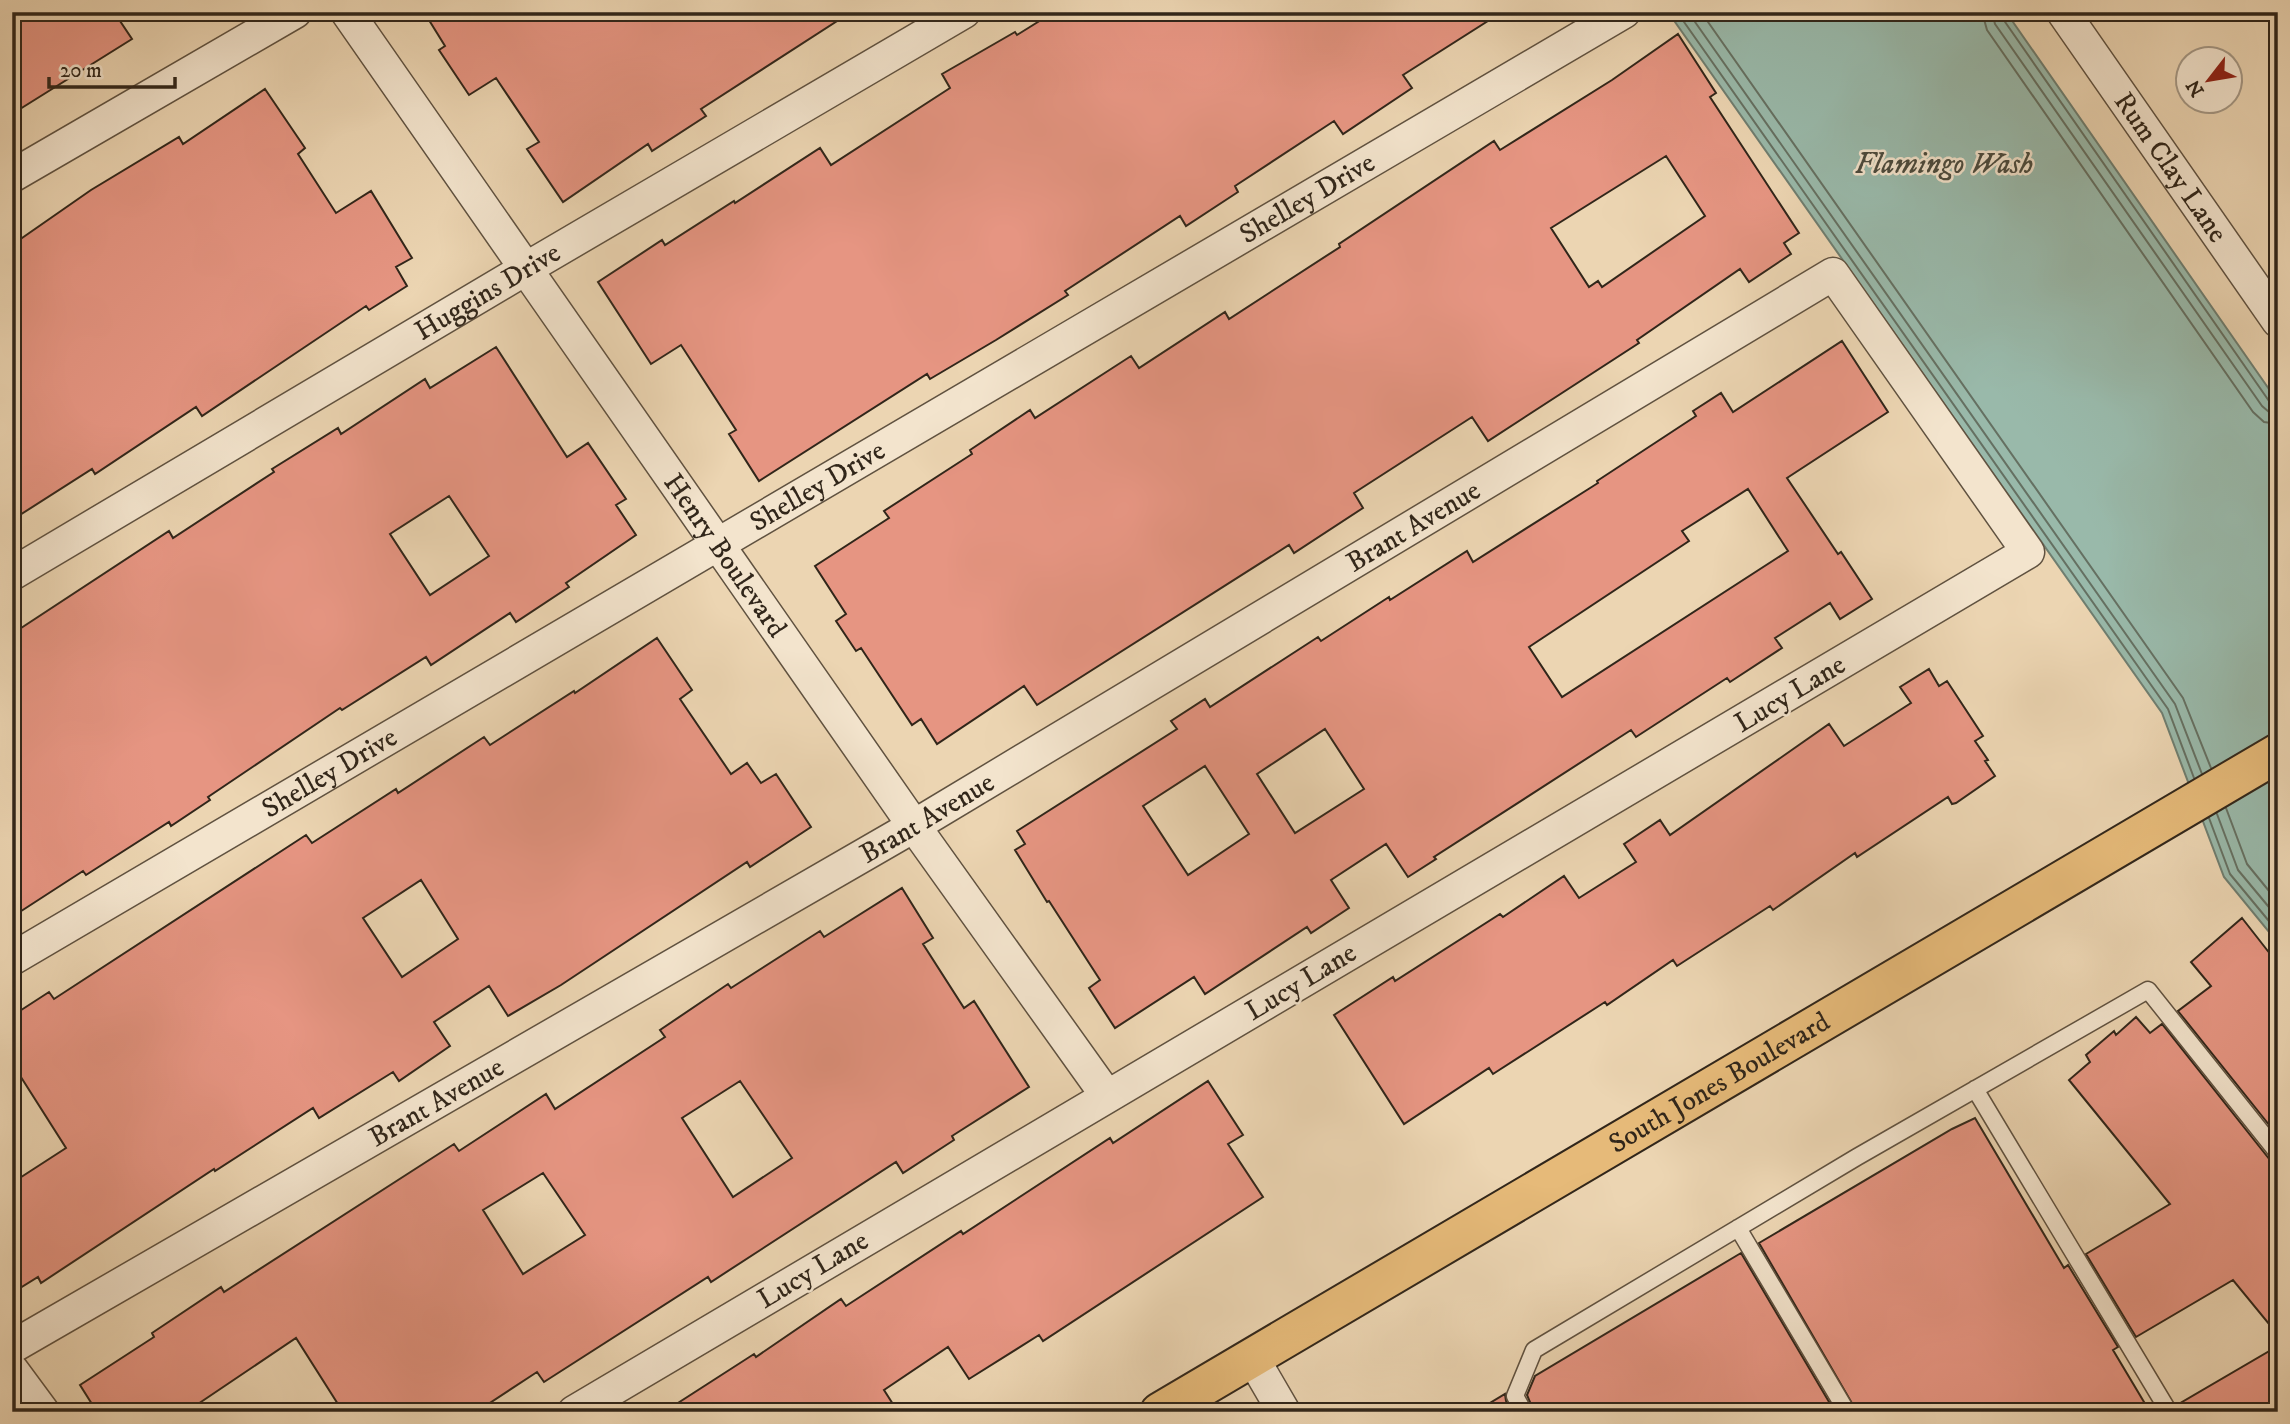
<svg xmlns="http://www.w3.org/2000/svg" width="2290" height="1424" font-family="'IM FELL DW Pica',serif">
	<style>
		.water { fill: #99b9aa; stroke: #6f7e70; stroke-width: 2 }
		.lines { fill: none; stroke-linecap: round; stroke-linejoin: round }
		.shore { stroke: #657062; stroke-width: 2 }
		.building { fill: #e69582; stroke: #31261a; stroke-width: 2; fill-rule: evenodd }
		.lane-casing { stroke: #605240; stroke-width: 19 }
		.street-casing { stroke: #605240; stroke-width: 35 }
		.primary-casing { stroke: #31261a; stroke-width: 42 }
		.lane { stroke: #f3e4cd; stroke-width: 16 }
		.street { stroke: #f3e4cd; stroke-width: 32 }
		.primary { stroke: #e6ba79; stroke-width: 38 }
		.labels { text-anchor: middle; dominant-baseline: central; stroke-width: 5; stroke-linejoin: round; paint-order: stroke }
		.street-label { font-size: 28px; fill: #31261a; stroke: #f3e4cd }
		.water-label { font-size: 30px; font-style: italic; fill: #4b4b3e; stroke: #f3e4cd }
	</style>
	<rect width="100%" height="100%" fill="#ecd5b2"/>
	<filter id="stains"><feTurbulence type="fractalNoise" baseFrequency=".00286" numOctaves="4"/><feColorMatrix values="0 0 0 0 .2 0 0 0 0 .09 0 0 0 0 .02 0 0 0 .5 -.17"/></filter>
	<radialGradient id="worn" r=".72"><stop offset=".6" stop-color="#630" stop-opacity="0"/><stop offset="1" stop-color="#630" stop-opacity=".3"/></radialGradient>
	<!-- water -->
	<path class="water" d="M1668,12H2006L2278,402V943L2224,877L2162,713Z"/>
	<g class="lines">
		<!-- shore -->
		<path class="shore" d="M1677,12L2168,709L2194,778
			M1688,12L2175,704L2202,774
			M1701,12L2183,698L2211,768
			M1982,12L1987,30L2253,412L2264,422L2278,424
			M1992,12L1995,24L2262,406L2269,412L2278,414
			M2001,12L2003,19L2269,401L2278,405
			M2226,808L2247,864L2278,902
			M2217,814L2238,870L2278,918
			M2209,818L2230,874L2278,932"/>
	</g>
	<!-- building -->
	<path class="building" d="M12,12H114L132,39L12,114Z
		M424,12H851L701,109L706,116L652,151L648,144L563,202L527,149L539,142L496,78L469,95L439,50L445,46Z
		M1054,12H1502L1403,75L1412,88L1343,134L1334,121L1235,186L1238,192L1186,226L1180,216L1065,291L1068,295L996,340L930,379L927,374L759,481L729,434L736,430L681,345L651,364L598,282L662,240L665,245L734,201L735,203L820,148L831,165L950,88L942,74L1015,32L1017,35Z
		M1678,34L1716,93L1710,97L1799,233L1784,243L1791,254L1749,282L1740,269L1637,340L1639,343L1488,441L1472,417L1354,493L1363,508L1294,553L1289,545L1037,705L1024,686L937,744L921,719L912,725L861,648L856,651L836,621L846,614L815,566L889,518L884,511L972,454L970,450L1030,410L1035,418L1131,356L1139,368L1225,312L1229,319L1340,247L1339,244L1494,141L1500,150L1612,80ZM1666,156L1705,216L1602,287L1598,281L1589,287L1551,228Z
		M265,89L305,148L298,154L336,213L371,191L412,258L396,267L407,286L369,310L366,306L202,416L196,407L95,474L92,469L12,520V245L91,190L179,137L183,144Z
		M1842,341L1888,412L1787,478L1838,554L1841,552L1872,599L1840,619L1830,603L1775,638L1782,648L1730,682L1727,678L1636,737L1631,730L1434,857L1436,859L1408,877L1386,844L1331,880L1349,908L1311,933L1307,927L1205,994L1194,977L1115,1028L1089,988L1100,980L1049,901L1047,902L1015,850L1025,844L1017,831L1177,729L1171,721L1205,699L1210,707L1318,637L1321,641L1389,597L1390,600L1467,551L1473,562L1598,483L1597,481L1696,416L1693,411L1721,393L1733,412ZM1748,489L1788,551L1562,697L1529,647L1689,541L1682,531ZM1325,729L1364,789L1295,833L1257,774ZM1205,766L1249,834L1188,875L1143,806Z
		M496,347L567,457L588,443L626,499L616,505L636,535L566,583L569,587L516,622L510,613L431,665L426,657L342,710L340,708L208,797L210,800L171,826L169,822L86,875L83,871L12,917V634L169,531L173,538L274,472L272,469L338,428L341,434L425,379L430,388ZM449,496L489,556L430,595L390,534Z
		M657,638L692,690L680,699L731,774L747,763L761,783L776,774L811,827L750,867L747,862L561,985L508,1016L489,986L434,1022L450,1046L399,1081L393,1072L319,1118L313,1108L215,1171L214,1169L41,1283L38,1277L12,1293V1183L66,1148L12,1063V1016L49,992L54,999L306,835L312,843L396,789L398,793L484,737L490,745L574,691L575,693ZM421,880L458,939L402,977L363,918Z
		M1929,669L1939,686L1947,681L1983,736L1975,741L1988,760L1985,761L1995,776L1956,803L1952,804L1948,797L1857,857L1855,853L1773,910L1770,906L1677,966L1673,960L1607,1005L1605,1002L1493,1074L1489,1068L1404,1124L1334,1015L1393,977L1395,981L1500,914L1503,917L1564,876L1579,898L1636,862L1624,844L1660,820L1670,835L1829,724L1844,746L1911,703L1900,687Z
		M902,888L933,938L923,944L964,1008L974,1001L1029,1087L952,1136L954,1140L903,1173L896,1162L711,1282L708,1277L544,1382L537,1372L476,1412H343L296,1338L186,1412H97L80,1385L154,1337L152,1333L221,1287L224,1292L454,1144L459,1151L546,1094L555,1109L665,1037L660,1030L728,984L731,988L820,931L824,937ZM740,1081L792,1158L733,1197L682,1118ZM543,1173L585,1235L523,1274L483,1210Z
		M2242,918L2278,964V1136L2178,1011L2211,986L2191,962Z
		M2136,1017L2150,1033L2162,1024L2270,1160L2278,1163V1335L2233,1280L2136,1337L2086,1254L2170,1204L2069,1080L2090,1062L2086,1055L2114,1031L2116,1035Z
		M1208,1081L1243,1135L1228,1144L1263,1197L1043,1341L1039,1335L969,1379L948,1347L884,1390L898,1412H664L754,1354L756,1357L841,1299L846,1306L961,1231L963,1234L1110,1138L1113,1143Z
		M1975,1118L2064,1268L2068,1265L2118,1347L2113,1350L2150,1412H1857L1759,1243L1952,1129Z
		M1741,1253L1835,1412H1534L1527,1395L1535,1376Z
		M2278,1346V1412H2179L2177,1405Z
		M1505,1394L1506,1401L1512,1412H1475Z"/>
	<g class="lines">
		<!-- lane casing -->
		<g class="lane-casing">
			<path id="lane" d="M1975,1089L2169,1412
				M1738,1228L1847,1412
				M1524,1412L1515,1396L1534,1350L1857,1157L2148,990L2278,1153"/>
		</g>
		<!-- street casing -->
		<g class="street-casing">
			<g id="street">
				<path id="s1" d="M347,12L914,826L1107,1096"/>
				<path id="s2" d="M2063,12L2278,321"/>
				<path d="M12,176L295,12"/>
				<path id="s3" d="M12,574L527,268L964,12"/>
				<path id="s4" d="M12,959L1624,12"/>
				<path id="s5" d="M12,1347L914,826L1833,274L2028,552L574,1412"/>
				<path d="M1252,1357L1284,1412"/>
				<path d="M12,1370L43,1412"/>
			</g>
		</g>
		<!-- primary casing -->
		<g class="primary-casing">
			<g id="primary">
				<path id="s6" d="M1160,1412L2278,753"/>
			</g>
		</g>
		<!-- lane -->
		<use href="#lane" class="lane"/>
		<!-- street -->
		<use href="#street" class="street"/>
		<!-- primary -->
		<use href="#primary" class="primary"/>
	</g>
	<g class="labels">
		<!-- street labels -->
		<g class="street-label">
			<text stroke="none"><textPath href="#s2" startOffset="189">Rum Clay Lane</textPath></text>
			<text stroke="none"><textPath href="#s4" startOffset="1502">Shelley Drive</textPath></text>
			<text stroke="none"><textPath href="#s3" startOffset="553">Huggins Drive</textPath></text>
			<text stroke="none"><textPath href="#s4" startOffset="934">Shelley Drive</textPath></text>
			<text stroke="none"><textPath href="#s5" startOffset="1624">Brant Avenue</textPath></text>
			<text stroke="none"><textPath href="#s1" startOffset="662">Henry Boulevard</textPath></text>
			<text transform="translate(1790 694) rotate(-31)">Lucy Lane</text>
			<text stroke="none"><textPath href="#s4" startOffset="368">Shelley Drive</textPath></text>
			<text stroke="none"><textPath href="#s5" startOffset="1057">Brant Avenue</textPath></text>
			<text transform="translate(1301 982) rotate(-31)">Lucy Lane</text>
			<text stroke="none"><textPath href="#s6" startOffset="649">South Jones Boulevard</textPath></text>
			<text stroke="none"><textPath href="#s5" startOffset="490">Brant Avenue</textPath></text>
			<text transform="translate(813 1270) rotate(-31)">Lucy Lane</text>
		</g>
		<!-- water labels -->
		<g class="water-label">
			<text x="1944" y="164">Flamingo Wash</text>
		</g>
	</g>
	<!-- margin -->
	<rect width="2290" height="1424" fill="none" stroke="#ecd5b2" stroke-width="42"/>
	<rect x="14" y="14" width="2262" height="1396" fill="none" stroke="#31261a" stroke-width="3.5"/>
	<rect x="21" y="21" width="2248" height="1382" fill="none" stroke="#31261a" stroke-width="2"/>
	<!-- north arrow -->
	<g transform="translate(2209 80) rotate(239)"><circle r="33" fill="#f3e4cd" stroke="#a59885" stroke-width="2"/>
	<path d="M0-5L12 26L0 18L-12 26Z" fill="#8f2418"/>
	<text y="-10" font-size="19" font-weight="bold" text-anchor="middle" fill="#31261a">N</text>
	</g>
	<!-- scale -->
	<path d="M49 77v10h126v-10" fill="none" stroke="#31261a" stroke-width="3.5"/>
	<text x="60" y="77" font-size="21" fill="#31261a" stroke="#f3e4cd" stroke-width="5" paint-order="stroke">20 m</text>
	<rect width="100%" height="100%" filter="url(#stains)"/>
	<rect width="100%" height="100%" fill="url(#worn)"/>
</svg>
